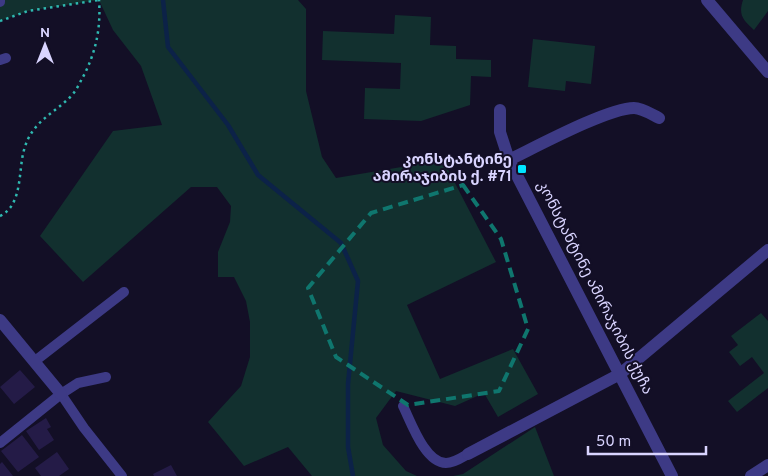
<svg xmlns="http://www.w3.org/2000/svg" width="768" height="476" font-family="Overpass,'Noto Sans Georgian',sans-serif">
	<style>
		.green { fill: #12302f }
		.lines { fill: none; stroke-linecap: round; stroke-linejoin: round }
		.stream { stroke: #0c2248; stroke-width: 4.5 }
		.building { fill: #241b47 }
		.path { stroke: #2fb8b0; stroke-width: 2.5; stroke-dasharray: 2.5 4; stroke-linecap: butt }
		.lane { stroke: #3d3a85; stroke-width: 10 }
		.street { stroke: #3d3a85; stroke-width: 12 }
		.marked { fill: none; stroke: #0f766e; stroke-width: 4; stroke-dasharray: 10 6; stroke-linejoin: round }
		.poi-dot { fill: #00e5ff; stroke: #130f26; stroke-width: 2 }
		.labels { text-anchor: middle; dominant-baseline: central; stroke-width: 4; stroke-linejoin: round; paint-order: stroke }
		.poi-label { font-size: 15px; font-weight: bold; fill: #d9d4ff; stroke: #130f26; text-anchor: end }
		.street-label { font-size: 15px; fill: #d9d4ff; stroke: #130f26 }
	</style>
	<rect width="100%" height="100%" fill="#130f26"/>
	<!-- green -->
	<path class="green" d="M0,0H298L306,9V91L322,157L336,178L443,160L496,262L407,305L440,379L513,349L538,394L498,417L484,393L455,406L396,391L376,418L383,445L406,471L417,476H312L288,447L244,466L208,422L241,386L250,357V322L246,301L234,277H218V252L230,222L231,206L217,187H191L83,282L40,236L113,131L162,125L141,66L113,30L99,0L28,11L0,21Z
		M743,0H768V11L754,30C743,20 738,15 743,0Z
		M395,15L431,17L430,45L456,46V59L491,60V77L471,76L470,105L421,121L364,119L365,88L400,89L401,63L322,60L323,31L394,34Z
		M533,39L595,46L591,84L566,81L565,91L528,87Z
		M761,313L768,321V388L737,412L728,401L764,373L752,357L740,366L729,352L738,345L731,336Z
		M535,427L554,476H453L463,474Z"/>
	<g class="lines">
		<!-- stream -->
		<path class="stream" d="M163,0L168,47L228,125L258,175L341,243L358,281L348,384V447L353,476"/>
	</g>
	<!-- building -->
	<path class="building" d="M20,370L35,387L14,404L0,387Z
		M46,418L51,427L47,429L54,440L39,450L26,431Z
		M22,435L39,457L18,472L1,451Z
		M57,452L69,469L59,476H41L35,468Z
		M2,462L13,476H0V464Z
		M171,465L177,476H154L153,474Z"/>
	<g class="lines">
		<!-- path -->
		<path class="path" d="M0,21L28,11L99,0
			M0,216C23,205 18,171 24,150C32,120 55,114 73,94C77,89 80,82 83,77C96,52 101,28 99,0"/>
		<!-- lane -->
		<path class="lane" d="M0,2V0
			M0,60L6,58
			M35,361L124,292
			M61,394L84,428L122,476
			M403,406C411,422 425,463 446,463C454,463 461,458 468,454
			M0,443L61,394L78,383L106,377"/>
		<!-- street -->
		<path class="street" d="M707,0L768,72
			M500,110V132L509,160L672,476
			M509,160C536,147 608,108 634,108C642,108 651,114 659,118
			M0,320L61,394
			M468,454L620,374L768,250
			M751,476L768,465"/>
	</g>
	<!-- marked area -->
	<path class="marked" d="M463,185L501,239L528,329L499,391L408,405L336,357L308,288L371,213Z"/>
	<!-- markers -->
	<rect class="poi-dot" x="517" y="164" width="10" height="10" rx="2.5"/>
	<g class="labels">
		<!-- poi labels -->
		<g class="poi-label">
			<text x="512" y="160">კონსტანტინე<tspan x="512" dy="17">ამირაჯიბის ქ. #71</tspan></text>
		</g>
		<!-- street labels -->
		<g class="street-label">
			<text transform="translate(594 288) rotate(63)">კონსტანტინე ამირაჯიბის ქუჩა</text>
		</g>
	</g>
	<!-- north arrow -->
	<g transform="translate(45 45)" stroke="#130f26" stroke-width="4" paint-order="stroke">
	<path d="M0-4L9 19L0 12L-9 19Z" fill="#d9d4ff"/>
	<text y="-8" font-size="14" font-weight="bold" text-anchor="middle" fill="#d9d4ff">N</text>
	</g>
	<!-- scale -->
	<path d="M588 446v8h118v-8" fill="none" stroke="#d9d4ff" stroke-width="2.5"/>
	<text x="596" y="446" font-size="15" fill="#d9d4ff" stroke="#130f26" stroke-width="4" paint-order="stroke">50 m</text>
</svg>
